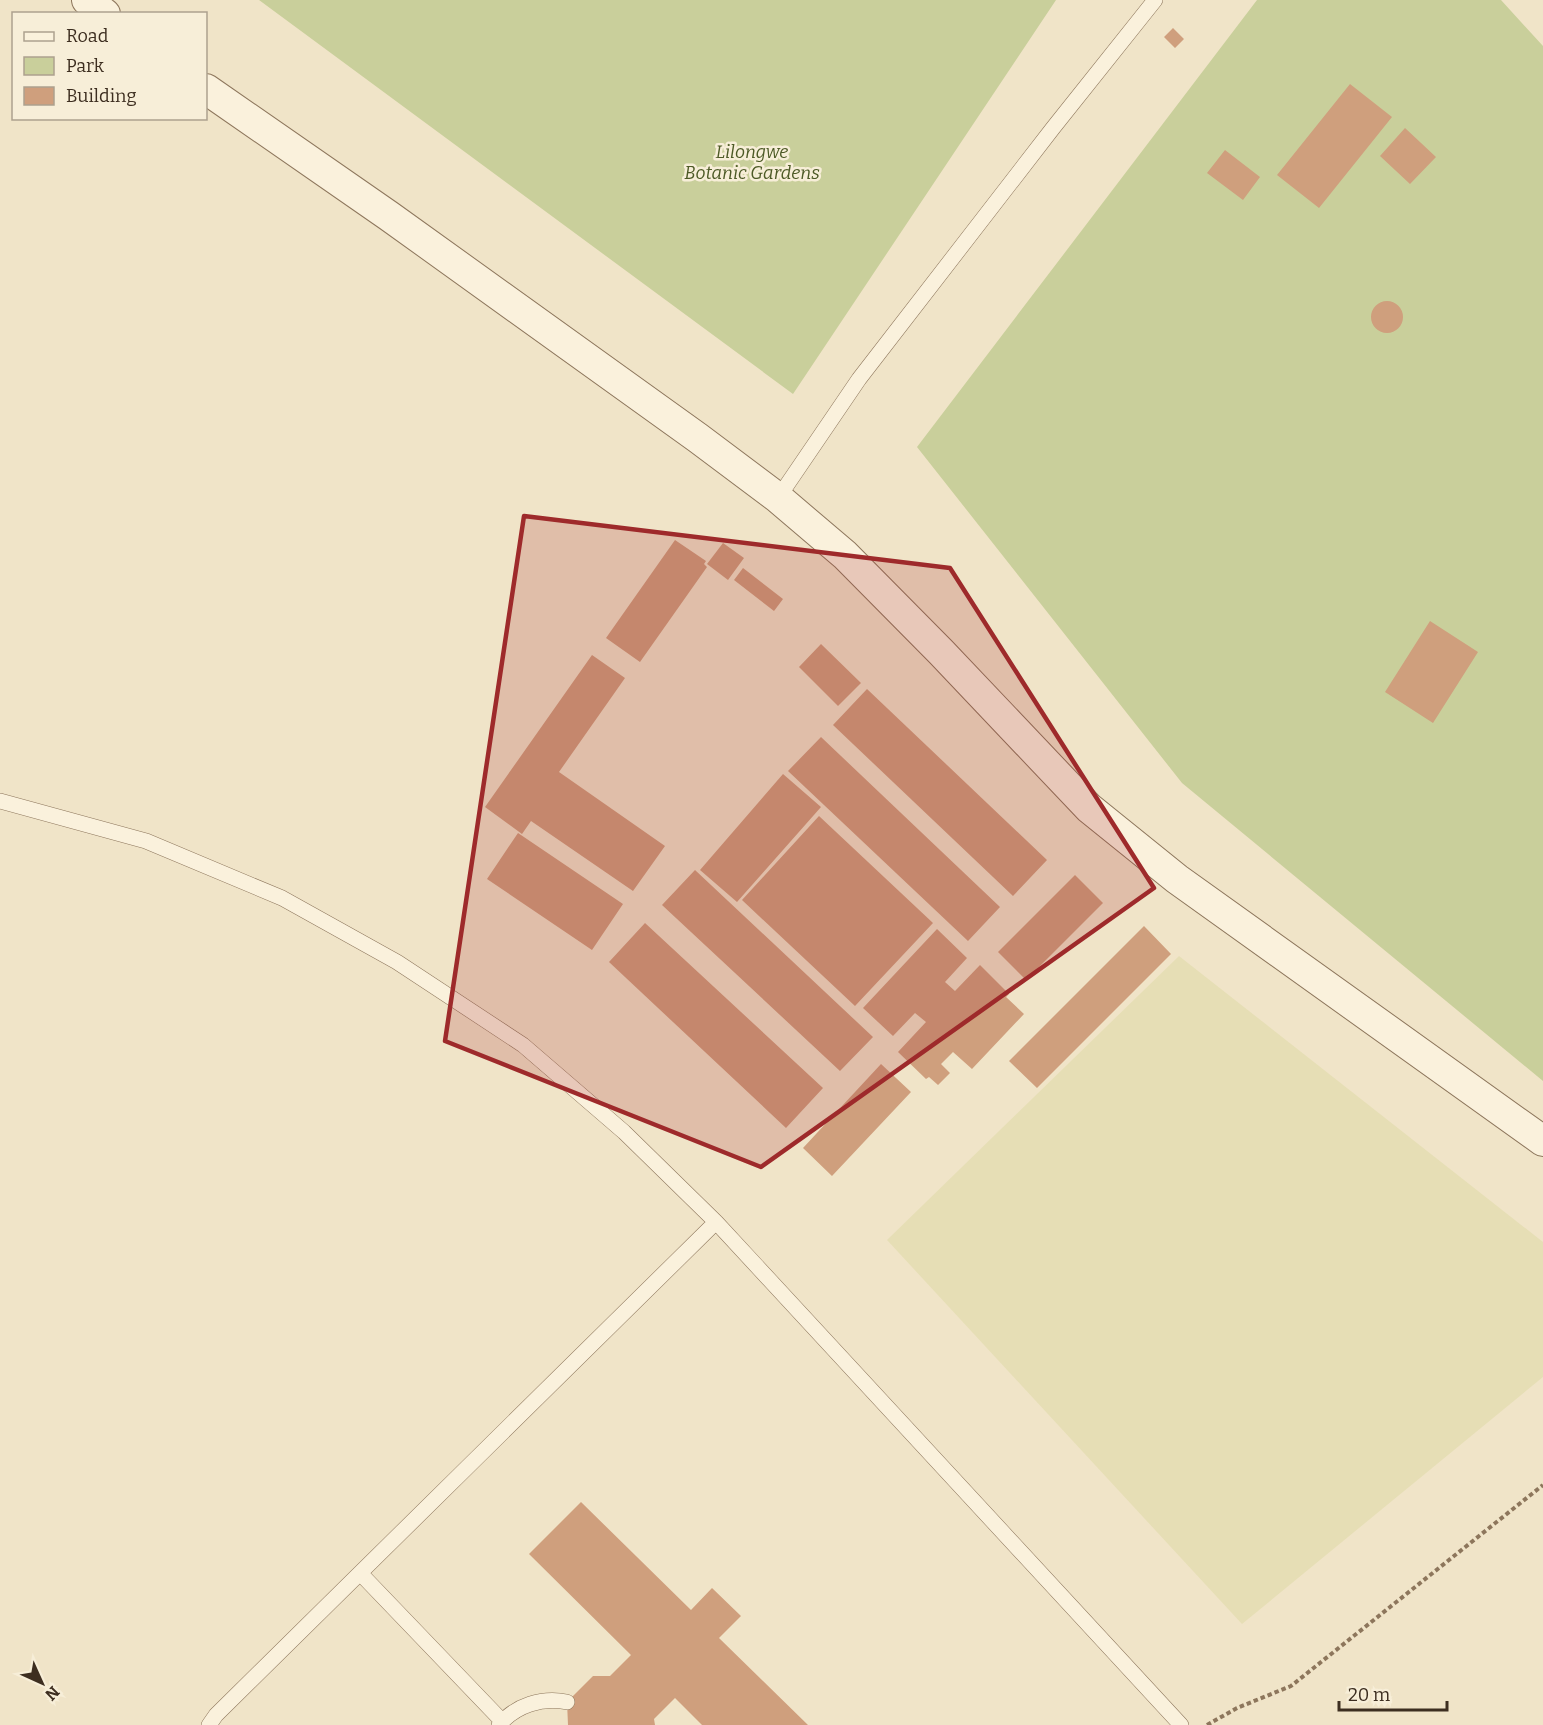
<svg xmlns="http://www.w3.org/2000/svg" width="1543" height="1725" font-family="Bitter,serif">
	<style>
		.farmland { fill: #e6deb5 }
		.green { fill: #c9cf9b }
		.building { fill: #cf9f7d }
		.lines { fill: none; stroke-linecap: round; stroke-linejoin: round }
		.lane-casing { stroke: #8d765c; stroke-width: 16 }
		.street-casing { stroke: #8d765c; stroke-width: 32 }
		.path { stroke: #8d765c; stroke-width: 4; stroke-dasharray: 4.5 3; stroke-linecap: butt }
		.lane { stroke: #faf1dc; stroke-width: 15 }
		.street { stroke: #faf1dc; stroke-width: 30 }
		.marked { fill: #9e2a2b; fill-opacity: 0.2; stroke: #9e2a2b; stroke-width: 4.5; stroke-linejoin: round }
		.labels { text-anchor: middle; dominant-baseline: central; stroke-width: 5; stroke-linejoin: round; paint-order: stroke }
		.park-label { font-size: 18px; font-style: italic; fill: #4d5a26; stroke: #f7eed8 }
	</style>
	<rect width="100%" height="100%" fill="#f0e4c8"/>
	<!-- farmland -->
	<path class="farmland" d="M1179,956L1543,1242V1377L1242,1624L887,1240Z"/>
	<!-- green -->
	<path class="green" d="M259,0H1056L793,394Z
		M1257,0H1501L1543,46V1081L1182,783L917,447Z"/>
	<!-- building -->
	<path class="building" d="M1173,28L1184,39L1175,48L1164,37Z
		M1350,84L1392,117L1319,208L1277,175Z
		M1405,128L1436,157L1410,184L1380,156Z
		M1225,150L1260,177L1243,200L1207,173Z
		M1371 317a16 16 0 1 1 32 0a16 16 0 1 1-32 0Z
		M675,540L706,561L704,564L707,567L640,662L606,638Z
		M723,543L744,558L728,580L707,564Z
		M743,568L783,599L774,611L734,580Z
		M1430,621L1478,652L1433,723L1385,692Z
		M821,644L861,683L838,706L799,667Z
		M592,655L625,678L559,772L665,846L633,891L531,821L522,834L485,807Z
		M867,689L1047,860L1013,896L833,725Z
		M821,737L1000,907L968,941L788,771Z
		M783,774L821,807L737,902L700,870Z
		M819,816L933,923L855,1006L742,900Z
		M518,833L623,904L592,950L487,879Z
		M695,870L873,1037L840,1071L662,905Z
		M1075,875L1103,903L1026,980L998,952Z
		M645,923L823,1088L786,1128L609,962Z
		M1144,926L1171,954L1037,1088L1009,1061Z
		M937,929L967,958L945,982L955,991L980,965L1009,994L1006,997L1024,1014L972,1069L953,1052L941,1064L950,1073L938,1085L929,1077L926,1079L898,1052L926,1022L915,1013L893,1036L863,1008Z
		M881,1064L911,1092L832,1176L803,1148Z
		M581,1502L691,1610L712,1588L741,1616L719,1638L808,1725H702L675,1698L654,1719L655,1725H568L567,1702L593,1676H610L631,1655L529,1554Z"/>
	<g class="lines">
		<!-- lane casing -->
		<g class="lane-casing">
			<path id="lane" d="M778,498L859,379L1053,128L1155,0
				M0,801L146,841L282,898L397,962L523,1045L624,1132L716,1222L1181,1725
				M360,1573L502,1721
				M209,1725L216,1715L716,1222
				M499,1725C516,1705 542,1697 567,1702"/>
		</g>
		<!-- street casing -->
		<g class="street-casing">
			<path id="street" d="M87,0L105,14
				M206,89L389,216L698,438L778,498L845,555L941,652L1089,808L1177,879L1543,1141"/>
		</g>
		<!-- path -->
		<path class="path" d="M1207,1725L1237,1708L1291,1686L1543,1485"/>
		<!-- lane -->
		<use href="#lane" class="lane"/>
		<!-- street -->
		<use href="#street" class="street"/>
	</g>
	<!-- marked area -->
	<path class="marked" d="M524,516L950,568L1154,888L761,1167L445,1041Z"/>
	<g class="labels">
		<!-- park labels -->
		<g class="park-label">
			<text x="752" y="152">Lilongwe<tspan x="752" dy="21">Botanic Gardens</tspan></text>
		</g>
	</g>
	<!-- legend -->
	<rect x="12" y="12" width="195" height="108" fill="#f7eed8" stroke="#ada18e" stroke-width="1.5"/>
	<rect x="24" y="32" width="30" height="9" fill="#faf1dc" stroke="#ada18e" stroke-width="1.5"/>
	<text x="66" y="42" font-size="18" fill="#3d2e20">Road</text>
	<rect x="24" y="57" width="30" height="18" fill="#c9cf9b" stroke="#ada18e" stroke-width="1.5"/>
	<text x="66" y="72" font-size="18" fill="#3d2e20">Park</text>
	<rect x="24" y="87" width="30" height="18" fill="#cf9f7d" stroke="#ada18e" stroke-width="1.5"/>
	<text x="66" y="102" font-size="18" fill="#3d2e20">Building</text>
	<!-- north arrow -->
	<g transform="translate(42 1683) rotate(135)" stroke="#f7eed8" stroke-width="4.5" paint-order="stroke">
	<path d="M0-4.5L10 22L0 15L-10 22Z" fill="#3d2e20"/>
	<text y="-9" font-size="16" font-weight="bold" text-anchor="middle" fill="#3d2e20">N</text>
	</g>
	<!-- scale -->
	<path d="M1339 1701v9h108v-9" fill="none" stroke="#3d2e20" stroke-width="3"/>
	<text x="1348" y="1701" font-size="18" fill="#3d2e20" stroke="#f7eed8" stroke-width="4.5" paint-order="stroke">20 m</text>
</svg>
